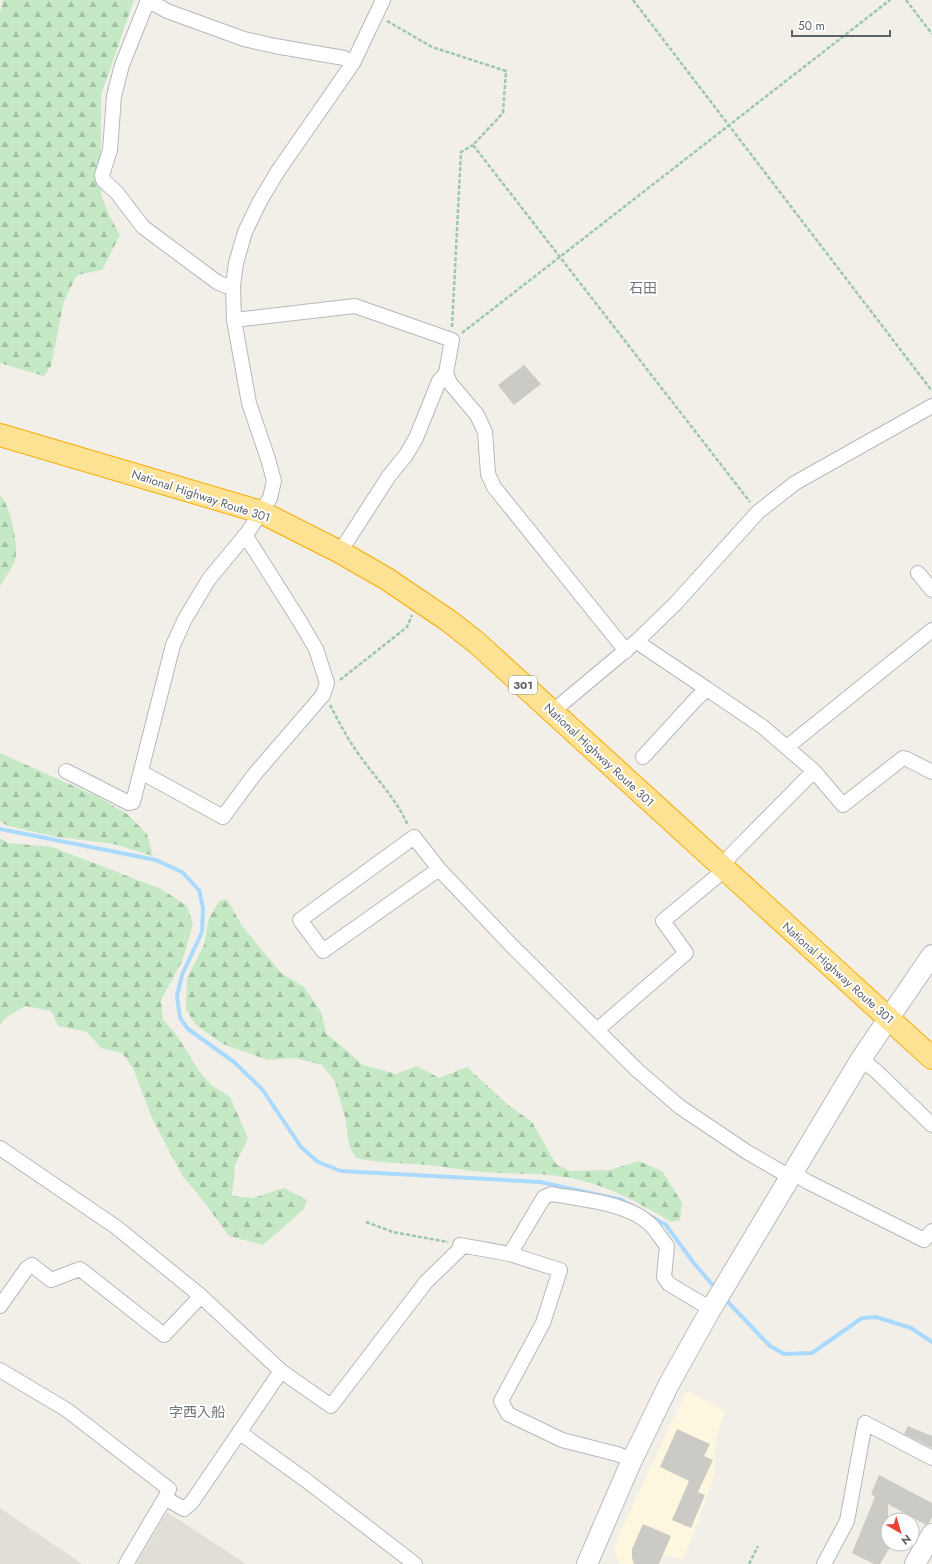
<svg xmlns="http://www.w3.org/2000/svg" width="932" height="1564" font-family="Jost,'Noto Sans JP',sans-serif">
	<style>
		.commercial { fill: #fef7e0 }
		.education { fill: #e1ded6 }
		.forest { fill: url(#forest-firs) }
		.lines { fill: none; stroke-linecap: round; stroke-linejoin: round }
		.stream { stroke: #aadaff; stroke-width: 4 }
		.building { fill: #cccac5 }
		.street-casing { stroke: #b5b8bc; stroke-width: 16 }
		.secondary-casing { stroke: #b6babf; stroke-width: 22 }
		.highway-casing { stroke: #f9ab00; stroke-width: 24 }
		.path { stroke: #9cc7a9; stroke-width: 2.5; stroke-dasharray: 4 2; stroke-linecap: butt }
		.street { stroke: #fff; stroke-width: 14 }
		.secondary { stroke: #fff; stroke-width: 20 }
		.highway { stroke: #fde293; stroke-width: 22 }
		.labels { text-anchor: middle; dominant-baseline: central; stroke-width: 4; stroke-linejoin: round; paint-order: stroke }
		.shield { fill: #fff; stroke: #8f9295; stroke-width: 1 }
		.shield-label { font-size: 11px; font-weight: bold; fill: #5f6368 }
		.street-label { font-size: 12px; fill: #5f6368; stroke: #fff }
		.quarter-label { font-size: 14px; fill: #70757a; stroke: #fff }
	</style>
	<defs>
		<pattern id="forest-firs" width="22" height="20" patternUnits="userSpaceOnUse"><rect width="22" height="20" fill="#c5e8c5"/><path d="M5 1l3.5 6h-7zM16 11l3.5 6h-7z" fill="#a3c0a4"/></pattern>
	</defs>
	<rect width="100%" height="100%" fill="#f1efe8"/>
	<!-- commercial -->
	<path class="commercial" d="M687,1391L725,1411L716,1440L714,1476L689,1546L682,1559L664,1555L660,1564H619L614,1547L649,1470Z"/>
	<!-- education -->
	<path class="education" d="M0,1508L82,1564H0Z
		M167,1512L246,1564H136Z"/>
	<!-- forest -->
	<path class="forest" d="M3,0H134L101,95V195L110,217L120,235L102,270L77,275L64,301L51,366L44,376L0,363V13Z
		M0,495C10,505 19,545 15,560C13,567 4,579 0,586Z
		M0,753L98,797L127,814L147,834L153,856L114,844L58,837L8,826L0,821Z
		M0,838L8,843L52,847L161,889L187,906L193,924L182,961L161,1000L163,1019L178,1037L198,1070L211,1085L230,1097L248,1138L235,1165L232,1196L253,1198L284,1188L307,1200L304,1209L263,1245L229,1236L205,1203L182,1175L152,1118L133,1068L122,1053L101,1048L87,1032L58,1026L51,1011L25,1006L4,1019L0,1025Z
		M227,899L242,926L281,973L304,987L321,1012L326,1033L363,1065L396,1074L417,1066L439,1078L467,1067L508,1105L532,1122L556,1164L570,1171L610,1170L639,1161L663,1172L682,1203L680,1220L671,1222C642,1204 612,1188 580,1180C549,1172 518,1175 486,1172C467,1171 448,1167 428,1165C404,1163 380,1163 356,1158L350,1148L345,1117L335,1081L322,1065L295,1058L268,1060L223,1044L196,1025L186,1009L187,978L204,945L209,918L219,901Z"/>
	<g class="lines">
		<!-- stream -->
		<path class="stream" d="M0,829L156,860L182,872L199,890L203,908L202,932L182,975L177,996L180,1018L188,1029L234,1062L262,1089L301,1147L318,1162L341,1171L540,1182L622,1200L630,1205
			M648,1215L666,1225L693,1262L716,1289
			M724,1298L770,1346L784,1354L812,1353L862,1318L876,1317L911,1328L932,1342"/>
	</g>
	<!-- building -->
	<path class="building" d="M524,365L541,384L514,405L498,385Z
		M908,1426L932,1436V1448L904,1434Z
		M677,1429L710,1444L704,1456L713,1460L698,1492L705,1495L691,1528L672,1520L689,1481L660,1467Z
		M879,1475L932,1503V1517L929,1523L926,1525L888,1504V1544H892L880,1564H874L852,1553L875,1497L871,1494Z
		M643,1524L671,1536L659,1564H634L632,1558V1549Z"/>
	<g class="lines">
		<!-- street casing -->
		<g class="street-casing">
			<path id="street" d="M148,0L122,65L114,96L110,150L102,175L103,180L117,193L143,227L217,282L226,286H233
				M148,0L167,11L244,39L275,46L344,58L353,63
				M234,320L355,306L452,340L446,373L439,381L416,438L406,455L389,476L340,552
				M446,373L450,383L477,415L485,432L488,474L494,487L626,651
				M918,573L932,590
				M638,640L643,646L707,689L696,699L643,757
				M707,689L763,727L814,771L843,805L903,758L907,759L932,772
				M552,712L638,640L676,603L758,512L795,483L932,406
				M787,747L932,630
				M66,771L129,803L133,802L173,645L185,619L209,579L248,532L270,498L274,481L268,459L249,403L234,320L233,286L236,263L245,232L260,201L278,171L353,63L383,0
				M141,772L223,817L254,775L323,695L327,683L316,649L299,620L249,541L244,536
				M439,869L323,951L300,920L414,837L439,869L511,945L637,1070L680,1107L747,1152L790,1177
				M597,1030L686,953L663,921L716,877L731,855L814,771
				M861,1059L876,1071L932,1125
				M0,1148L116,1227L201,1296L281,1371L192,1502L184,1509L165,1498L169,1489L67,1410L0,1370
				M793,1173L808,1182L924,1240L932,1231
				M510,1254L544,1197L552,1194C583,1200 628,1202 652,1226C657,1232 662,1240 667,1246L664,1277L669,1284L711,1309
				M0,1306L27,1268L32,1265L51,1280L80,1269L164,1335L201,1296
				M281,1371L331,1406L426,1282L459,1250L460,1245L510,1254L560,1270L543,1323L501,1401L508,1414L562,1440L617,1454L632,1460
				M239,1432L307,1481L415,1564
				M126,1564L165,1498
				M824,1564L847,1521L865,1423L932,1458"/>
		</g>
		<!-- secondary casing -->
		<g class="secondary-casing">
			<path id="secondary" d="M587,1564L632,1460L669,1384L711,1309L861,1059L932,955
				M915,1564L932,1534"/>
		</g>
		<!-- highway casing -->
		<g class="highway-casing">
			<path id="highway" d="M0,435L261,512L340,552L387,579L449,621L477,643L932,1058"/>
		</g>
		<!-- path -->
		<path class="path" d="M633,0L932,391
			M906,0L932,34
			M387,21L432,47L506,71L503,113L473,145L750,502
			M452,327L461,152L473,145
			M462,333L890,0
			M340,680L407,627L412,615
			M330,705C339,722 348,740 360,756C376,779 397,799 408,826
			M366,1222L393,1232L448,1242
			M749,1564L758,1546"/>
		<!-- street -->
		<use href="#street" class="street"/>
		<!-- secondary -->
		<use href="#secondary" class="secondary"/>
		<!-- highway -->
		<use href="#highway" class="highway"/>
	</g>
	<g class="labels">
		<!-- shield labels -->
		<rect class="shield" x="509" y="676" width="28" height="18" rx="3"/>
		<g class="shield-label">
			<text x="523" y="685">301</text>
		</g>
		<!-- street labels -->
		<g class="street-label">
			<text transform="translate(201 496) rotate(18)">National Highway Route 301</text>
			<text transform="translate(599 755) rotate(43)">National Highway Route 301</text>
			<text transform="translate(838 973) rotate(42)">National Highway Route 301</text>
		</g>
		<!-- quarter labels -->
		<g class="quarter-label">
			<text x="643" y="288">石田</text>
			<text x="197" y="1412">字西入船</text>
		</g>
	</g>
	<!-- north arrow -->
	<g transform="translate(900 1532) rotate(142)"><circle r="19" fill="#ffffff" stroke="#bfc1c3"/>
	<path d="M0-3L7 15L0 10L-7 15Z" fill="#ea4335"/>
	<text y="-6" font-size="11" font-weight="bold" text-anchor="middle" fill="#5f6368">N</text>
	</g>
	<!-- scale -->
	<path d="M792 30v6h98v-6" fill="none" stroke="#5f6368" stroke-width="2"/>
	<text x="798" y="30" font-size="12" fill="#5f6368" stroke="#ffffff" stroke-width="3" paint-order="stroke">50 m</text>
</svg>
